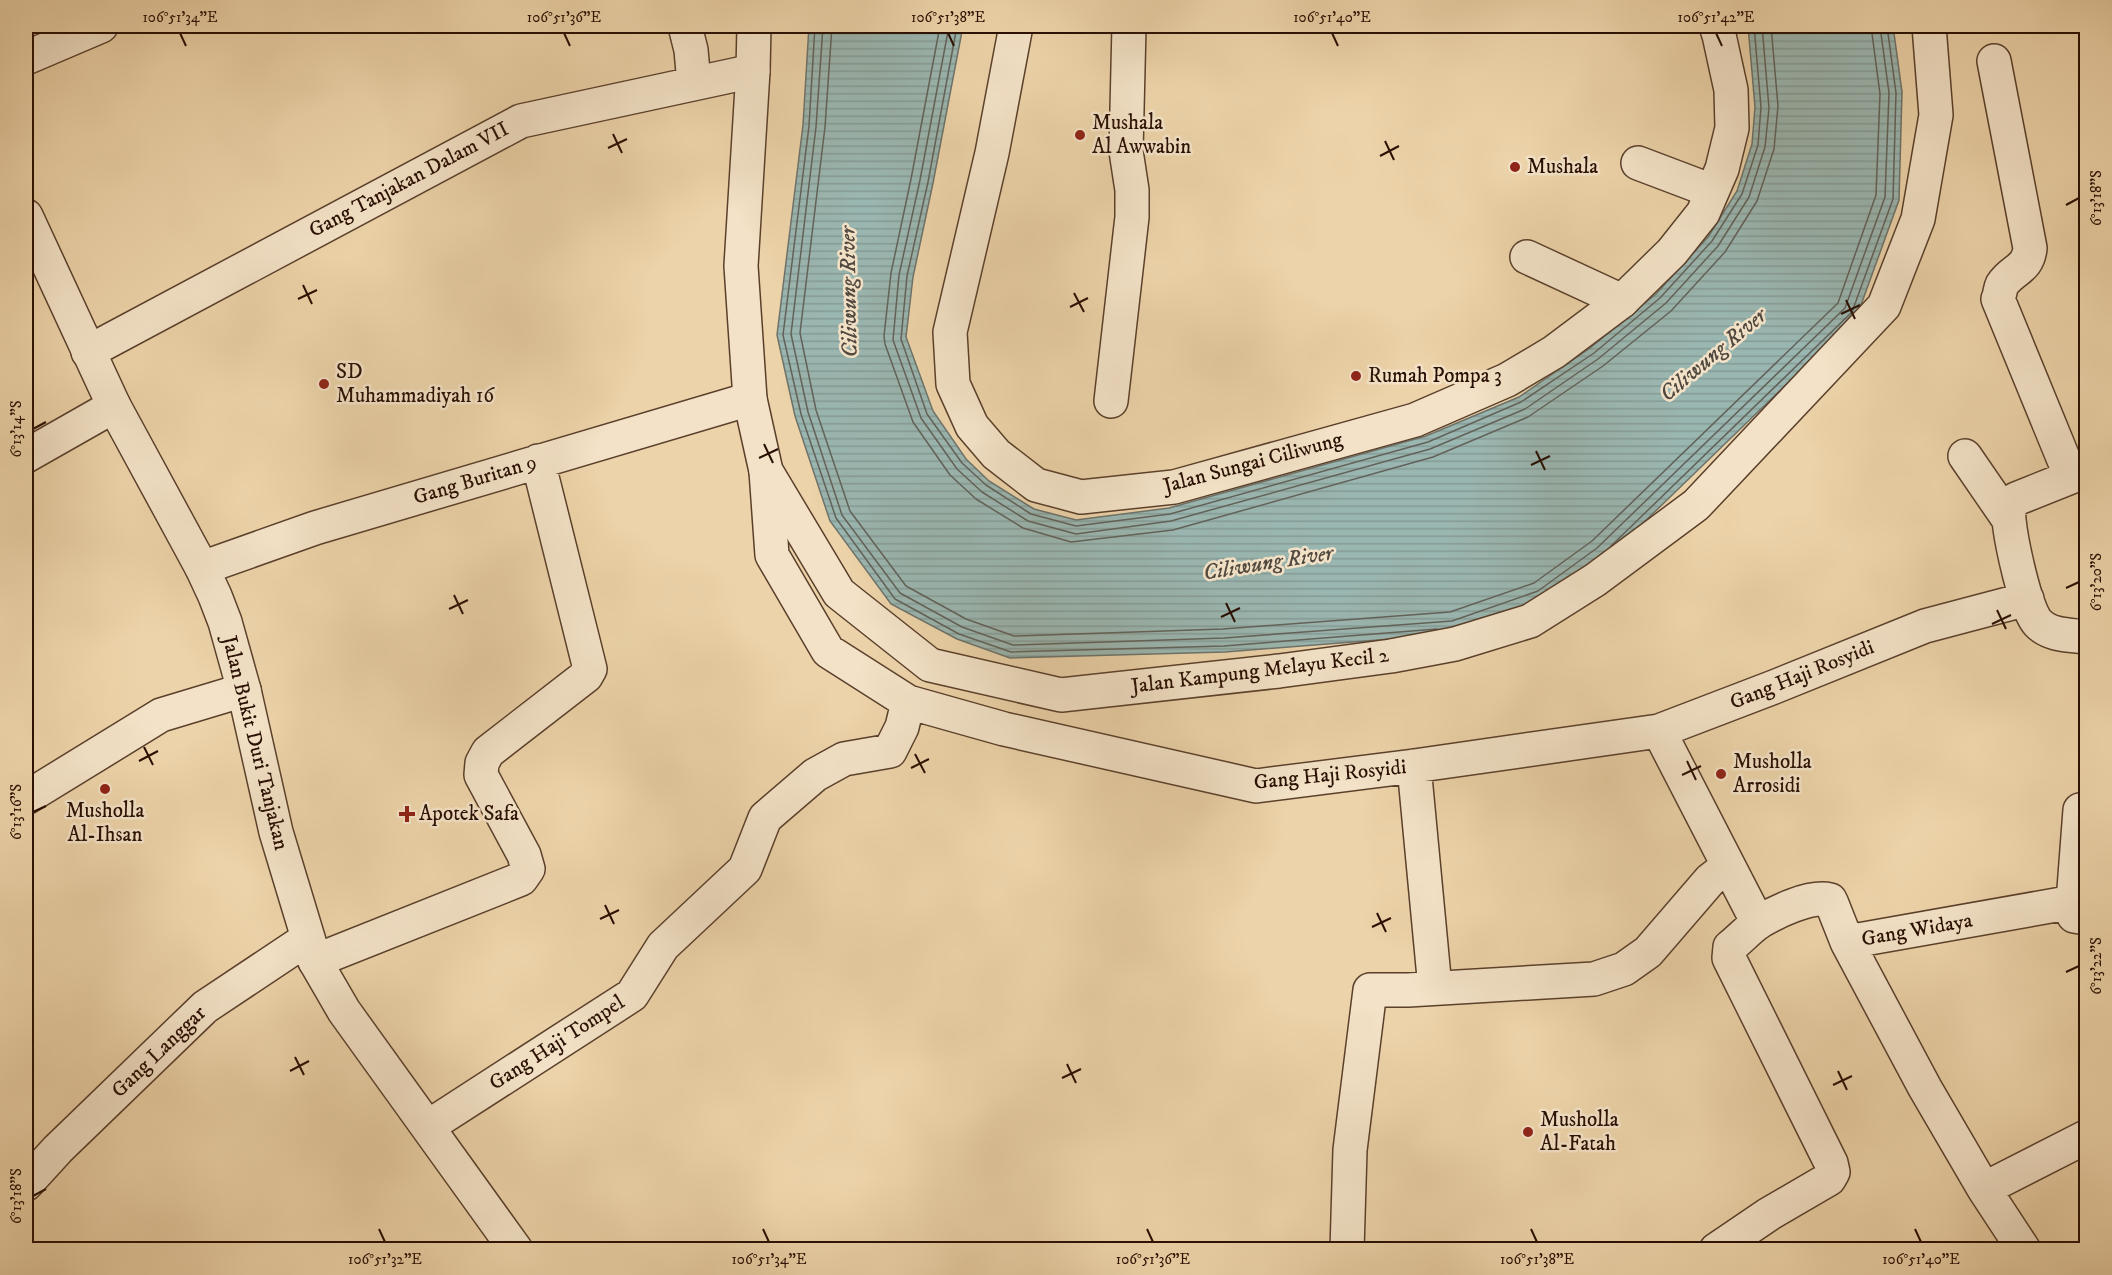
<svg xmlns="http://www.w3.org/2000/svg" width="2112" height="1275" font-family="'IM FELL DW Pica',serif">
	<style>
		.water { fill: url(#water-rules); stroke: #6d736b; stroke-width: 1.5 }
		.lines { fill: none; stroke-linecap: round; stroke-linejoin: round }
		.shore { stroke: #62625a; stroke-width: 1.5 }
		.minor-casing { stroke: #5a402c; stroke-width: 36 }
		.tertiary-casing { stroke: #5a402c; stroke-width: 36 }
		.minor { stroke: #f3e2c7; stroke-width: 33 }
		.tertiary { stroke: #f3e2c7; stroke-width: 33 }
		.ticks { fill: none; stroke: #290f03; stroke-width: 2 }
		.poi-dot { fill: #8f2418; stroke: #f3e2c7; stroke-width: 2 }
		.labels { text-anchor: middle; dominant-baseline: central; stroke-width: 5; stroke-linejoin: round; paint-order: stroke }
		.poi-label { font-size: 21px; fill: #290f03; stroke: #f3e2c7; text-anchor: start }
		.street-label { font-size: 21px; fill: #290f03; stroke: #f3e2c7 }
		.water-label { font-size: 22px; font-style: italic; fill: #514940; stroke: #f3e2c7 }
		.neatline { fill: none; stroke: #290f03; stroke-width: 2 }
		.ticks-label { font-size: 15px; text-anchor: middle; fill: #290f03 }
	</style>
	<defs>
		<pattern id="water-rules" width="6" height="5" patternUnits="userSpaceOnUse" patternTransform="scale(1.5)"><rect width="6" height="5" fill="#9ab6b0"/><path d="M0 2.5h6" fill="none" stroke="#859b96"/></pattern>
	</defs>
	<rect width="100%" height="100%" fill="#edd3a9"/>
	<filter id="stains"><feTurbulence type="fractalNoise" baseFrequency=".00333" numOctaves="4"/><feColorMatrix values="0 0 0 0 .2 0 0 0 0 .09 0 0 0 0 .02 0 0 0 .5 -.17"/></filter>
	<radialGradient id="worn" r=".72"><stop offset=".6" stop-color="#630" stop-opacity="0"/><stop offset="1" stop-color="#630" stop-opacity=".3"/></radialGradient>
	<!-- water -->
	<path class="water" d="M809,26H963L933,183L913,277L906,337L933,411L966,459L989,481L1034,509L1076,520L1169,508L1426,436L1519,397L1590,348L1656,294L1708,237L1737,191L1752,144L1755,107L1748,26H1893L1902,92L1899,200L1857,316L1606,559L1544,604L1455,634L1225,652L1010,658L957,639L891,604L830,521L795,416L777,335L803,125Z"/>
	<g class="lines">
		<!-- shore -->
		<path class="shore" d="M815,26L809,126L783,335L801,414L836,518L895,599L959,634L1011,652L1224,646L1437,629
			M823,26L816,127L791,334L808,412L842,515L900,593L962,627L1013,645L1224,638L1452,621L1538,591L1597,548L1845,308L1885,197L1889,93L1880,26
			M832,26L825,127L800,333L816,410L850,511L906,586L966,619L1014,636L1223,629L1450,612L1534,583L1592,541L1838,303L1876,195L1880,94L1871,26
			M940,26L911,179L891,273L884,336L885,344L913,422L950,475L976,499L1023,528L1071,542L1173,530L1433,457L1528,417L1603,366L1671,311L1725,252L1757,201L1774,149L1778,106L1771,26
			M949,26L920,180L899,275L893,340L921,418L957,469L982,492L1028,521L1076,534L1171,521L1430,449L1525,409L1598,359L1666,303L1718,246L1749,197L1765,147L1769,108L1762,26
			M957,26L928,182L907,276L901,339L927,414L962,463L986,485L1031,514L1076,526L1170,514L1428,442L1521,402L1594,353L1660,298L1712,241L1742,194L1758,145L1761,107L1754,26
			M1611,546L1852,312L1893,199L1896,93L1887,26"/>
		<!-- minor casing -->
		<g class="minor-casing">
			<path id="minor" d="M685,26L691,50L694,83
				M26,58L101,26
				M1994,61L2030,248C2028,270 2012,269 2002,285C2000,289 2000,295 1998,299L2071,477
				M1638,163L1712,191
				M1527,257L1622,301
				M88,352L521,121L753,71
				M1111,401L1132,217V190L1126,151L1129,26
				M26,456L114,406
				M1965,456L2009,520
				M766,471L772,555L828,651L908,702L1004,729L1256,786L1414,766L1659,731L1774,687L1925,626L2027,599
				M2086,471L2016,499C2010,504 2008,512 2009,520C2011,540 2025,610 2038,623C2050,636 2071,635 2086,637
				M202,568L315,528L750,399
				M1659,731L1758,923
				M1414,766L1435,988
				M26,798L161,715L244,690
				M2073,902L2080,810H2086
				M1847,942L1925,1088L1984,1189L2086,1137
				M315,961L521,879L528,869L524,855L481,775L482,763L488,752L586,676L590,669L538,461
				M429,1126L632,995L663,946L745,869L765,818L815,775L844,759L890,751L902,727L908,702
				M26,1184L58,1149L205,1007L307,939
				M1984,1189L2024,1250
				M1347,1250L1350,1150L1370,990H1408L1594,979L1624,969L1648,952L1710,880L1728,866
				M1716,1250L1769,1214L1829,1179L1833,1172L1831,1163L1729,958L1730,947C1740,939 1749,929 1759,922C1776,912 1810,895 1830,900L1832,904L1847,942L2073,902L2074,916L2086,918"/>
		</g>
		<!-- tertiary casing -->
		<g class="tertiary-casing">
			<path id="tertiary" d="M754,26L753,71L741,266L750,399L766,471L839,593L930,665L1061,695L1279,671L1391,656L1455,644L1530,621L1595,580L1696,505L1884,306L1918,219L1936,115L1929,26
				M1016,26L992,153L950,332L953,384L972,426L996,454L1036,485L1081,497L1174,487L1415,420L1507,380L1554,352L1622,301L1672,252L1703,213L1722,169L1732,128L1731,90L1719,35L1716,26
				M26,216L114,406L202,568L215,596L225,622L244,690L276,832L315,961L344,1011L516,1250"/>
		</g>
		<!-- minor -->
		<use href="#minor" class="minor"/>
		<!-- tertiary -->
		<use href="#tertiary" class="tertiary"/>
	</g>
	<!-- ticks -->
	<path class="ticks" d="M180,33L186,46M564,33L570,46M948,33L954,46M1332,33L1338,46M1716,33L1722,46M613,134L622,153M1385,141L1394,160M608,148L627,139M1380,156L1399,146M2066,205L2079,198M303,285L312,304M1074,293L1084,312M298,299L317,290M1846,300L1855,319M1070,307L1088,298M1841,314L1860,305M33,429L46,422M764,444L773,463M1536,451L1545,470M759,458L778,449M1531,465L1550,456M2066,588L2079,582M454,595L463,614M1226,603L1235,622M449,609L468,600M1997,610L2006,629M1221,617L1240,608M1992,624L2011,615M144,747L153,765M915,754L925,773M139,761L158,751M1687,761L1696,780M911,768L929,759M1682,775L1701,766M33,812L46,806M605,905L614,924M1377,913L1386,932M600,919L619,910M1372,927L1391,918M2066,972L2079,966M295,1057L304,1075M1067,1064L1076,1083M290,1071L309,1061M1838,1071L1847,1090M1062,1078L1081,1069M1833,1085L1852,1076M33,1196L46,1189M379,1229L385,1242M763,1229L769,1242M1147,1229L1153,1242M1531,1229L1537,1242M1915,1229L1921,1242"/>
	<!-- markers -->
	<g class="poi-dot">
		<circle cx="1080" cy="135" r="6"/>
		<circle cx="1515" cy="167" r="6"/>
		<circle cx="1356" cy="376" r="6"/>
		<circle cx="324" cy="384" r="6"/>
		<circle cx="1721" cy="774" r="6"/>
		<circle cx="105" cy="789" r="6"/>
		<path d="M404 805h6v6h6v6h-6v6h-6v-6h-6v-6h6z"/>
		<circle cx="1528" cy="1132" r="6"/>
	</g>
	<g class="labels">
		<!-- poi labels -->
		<g class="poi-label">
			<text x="1092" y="123">Mushala<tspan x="1092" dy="24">Al Awwabin</tspan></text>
			<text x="1527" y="167">Mushala</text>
			<text x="336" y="372">SD<tspan x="336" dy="24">Muhammadiyah 16</tspan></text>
			<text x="1368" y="376">Rumah Pompa 3</text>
			<text x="1733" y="762">Musholla<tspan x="1733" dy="24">Arrosidi</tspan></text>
			<text x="105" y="811" text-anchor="middle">Musholla<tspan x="105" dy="24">Al-Ihsan</tspan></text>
			<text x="419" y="814">Apotek Safa</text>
			<text x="1540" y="1120">Musholla<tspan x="1540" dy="24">Al-Fatah</tspan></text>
		</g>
		<!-- street labels -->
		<g class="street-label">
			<text transform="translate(409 180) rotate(-28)">Gang Tanjakan Dalam VII</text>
			<text transform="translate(1253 463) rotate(-15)">Jalan Sungai Ciliwung</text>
			<text transform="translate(475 480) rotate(-17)">Gang Buritan 9</text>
			<text transform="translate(1260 671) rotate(-7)">Jalan Kampung Melayu Kecil 2</text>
			<text transform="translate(1802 675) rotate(-22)">Gang Haji Rosyidi</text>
			<text transform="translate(255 743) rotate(76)">Jalan Bukit Duri Tanjakan</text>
			<text transform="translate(1330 775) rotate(-6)">Gang Haji Rosyidi</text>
			<text transform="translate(1917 930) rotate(-10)">Gang Widaya</text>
			<text transform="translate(557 1043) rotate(-33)">Gang Haji Tompel</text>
			<text transform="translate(159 1052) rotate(-44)">Gang Langgar</text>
		</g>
		<!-- water labels -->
		<g class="water-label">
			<text transform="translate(849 292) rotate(-91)">Ciliwung River</text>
			<text transform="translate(1713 355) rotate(-40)">Ciliwung River</text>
			<text transform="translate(1268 563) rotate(-9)">Ciliwung River</text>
		</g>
	</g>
	<!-- margin -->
	<rect width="2112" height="1275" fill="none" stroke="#edd3a9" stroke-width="66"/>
	<rect x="33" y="33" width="2046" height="1209" class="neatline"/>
	<g class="ticks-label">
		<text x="180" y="22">106°51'34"E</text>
		<text x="564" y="22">106°51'36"E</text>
		<text x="948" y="22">106°51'38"E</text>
		<text x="1332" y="22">106°51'40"E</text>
		<text x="1716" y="22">106°51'42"E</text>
		<text transform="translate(2096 198) rotate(-90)" y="5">6°13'18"S</text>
		<text transform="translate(16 429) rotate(-90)" y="5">6°13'14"S</text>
		<text transform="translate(2096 582) rotate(-90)" y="5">6°13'20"S</text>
		<text transform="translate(16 812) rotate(-90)" y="5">6°13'16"S</text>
		<text transform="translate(2096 966) rotate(-90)" y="5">6°13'22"S</text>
		<text transform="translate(16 1196) rotate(-90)" y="5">6°13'18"S</text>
		<text x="385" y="1264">106°51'32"E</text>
		<text x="769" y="1264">106°51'34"E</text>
		<text x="1153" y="1264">106°51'36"E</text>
		<text x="1537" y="1264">106°51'38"E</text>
		<text x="1921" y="1264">106°51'40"E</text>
	</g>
	<rect width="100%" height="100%" filter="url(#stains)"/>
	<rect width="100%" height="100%" fill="url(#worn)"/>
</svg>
